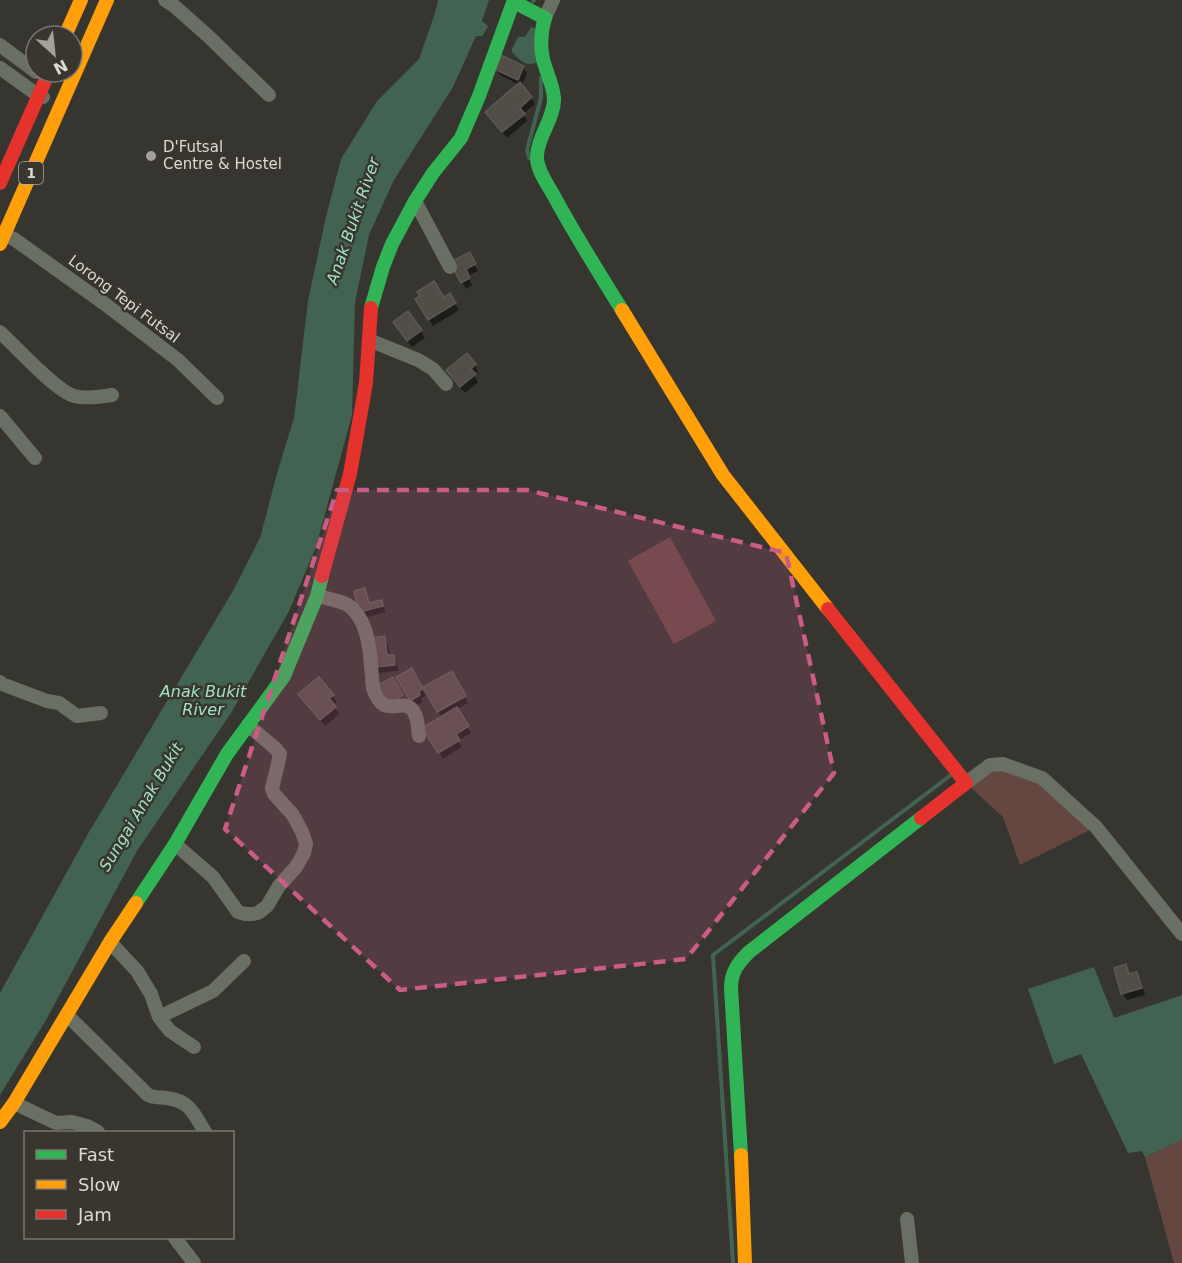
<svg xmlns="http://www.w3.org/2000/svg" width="1182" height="1263" font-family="'DejaVu Sans',sans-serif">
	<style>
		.green { fill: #654741 }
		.water { fill: #426352 }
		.shadow { fill: #0007 }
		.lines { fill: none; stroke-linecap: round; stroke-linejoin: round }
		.stream { stroke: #426352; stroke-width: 4 }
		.building { fill: #524d47; stroke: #5b5956; stroke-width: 1.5 }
		.street { stroke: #6a6f64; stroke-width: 14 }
		.fast { stroke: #30b455; stroke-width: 14 }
		.slow { stroke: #ff9f0a; stroke-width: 14 }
		.jam { stroke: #e5322d; stroke-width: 14 }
		.marked { fill: #ca5c85; fill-opacity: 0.2; stroke: #ca5c85; stroke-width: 4.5; stroke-dasharray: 12 8; stroke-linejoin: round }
		.poi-dot { fill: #a1a09b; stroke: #38362e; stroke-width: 2 }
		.labels { text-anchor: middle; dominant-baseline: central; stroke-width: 5; stroke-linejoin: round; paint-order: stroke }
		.shield { fill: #38362e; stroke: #a9a8a2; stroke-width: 1.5 }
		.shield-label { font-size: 14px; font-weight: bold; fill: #dad9d4 }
		.poi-label { font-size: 15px; fill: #dad9d4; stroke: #38362e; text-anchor: start }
		.street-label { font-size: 15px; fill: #dad9d4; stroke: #38362e }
		.water-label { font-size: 16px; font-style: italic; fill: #a1e2c0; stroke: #38362e }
	</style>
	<rect width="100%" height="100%" fill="#363530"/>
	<!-- green -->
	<path class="green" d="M670,537L716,621L674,644L628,561Z
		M990,765L1042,778L1096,827L1020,865L1003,817L966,783Z
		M1182,1140V1263H1174L1145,1157Z"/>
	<!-- water -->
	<path class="water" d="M438,0H489L482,21L486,24L488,27L482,36H476L453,87L394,180L369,235L355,302L352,415L316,547L289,611L231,713L137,851L46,1020L0,1095V993L89,832L234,589L260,538L278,470L294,418L308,301L325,221L341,159L377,101L419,59L435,13Z
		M531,27L536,29L538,62C526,68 520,60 512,52V49L518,37H525Z
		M1094,967L1114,1018L1182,995V1140L1145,1157L1142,1151L1128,1153L1081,1054L1054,1064L1028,989Z"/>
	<!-- shadow -->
	<path class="shadow" d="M523,67L527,74L521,86L535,104L523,114L527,121L507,138L487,112L520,85L500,75L496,69Z
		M469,254L478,271L468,276L472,285L466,289L462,282Z
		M450,295L459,310L433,326L417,300L443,299Z
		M408,313L425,338L412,347L399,329Z
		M475,365L478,372L474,375L478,382L465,393L452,377Z
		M364,590L368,597L370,604L381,602L386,612L364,618L361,611Z
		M384,637L388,644L390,657L393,656L397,663L398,671L378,673L374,667Z
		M411,670L426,696L421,698L423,702L415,706L398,677Z
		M451,673L468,703L457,709L471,733L458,741L462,747L443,759L424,728L442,718L425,688Z
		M333,695L337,702L333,705L339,714L325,726L304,701Z
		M1125,965L1130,975L1136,973L1140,980L1145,995L1127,1000L1123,994L1115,969Z"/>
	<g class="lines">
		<!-- stream -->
		<path class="stream" d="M533,1L534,0
			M529,158L527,150L541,98V78
			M733,1263L713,955L951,775"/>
	</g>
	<!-- building -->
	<path class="building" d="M501,55L524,66L518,80L494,69Z
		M520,82L532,97L520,108L525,114L502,132L485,112Z
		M470,252L476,264L466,269L470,278L461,283L450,262Z
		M434,281L444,297L450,293L456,303L428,320L415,299L420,296L417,292Z
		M408,311L422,330L407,341L393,322Z
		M467,353L476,364L471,369L476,374L460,387L446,370Z
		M365,588L369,603L382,600L383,606L359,612L354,591Z
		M385,636L387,655H394L395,665L373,667L369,638Z
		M412,668L423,689L419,691L420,695L410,701L396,677Z
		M452,671L466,696L437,712L423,687Z
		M319,677L334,695L329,698L336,707L320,720L298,694Z
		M393,677L403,695L386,705L375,687Z
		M457,707L469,726L456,734L460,740L438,753L422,728Z
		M1126,964L1129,974L1137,972L1142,988L1121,994L1114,968Z"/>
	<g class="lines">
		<!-- street -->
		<path class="street" d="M165,0L173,5L207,35L269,95
			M545,18L553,0
			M0,45L36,72
			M0,68L39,96L43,97
			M415,201L450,267
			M4,235L14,239L105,304L178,360L217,398
			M0,332C16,347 56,391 74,396C86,399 100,397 112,395
			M369,340L418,360L433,369L446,384
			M0,416L35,458
			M317,596C325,598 341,601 348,605C372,622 370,662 373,688C384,723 403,694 414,712C418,718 418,729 419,736
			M0,682L2,684L47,701L59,703L77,716L101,713
			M966,783L990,765L1003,764L1042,778L1096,827L1182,934
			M175,844L213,877L238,912L245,914H253L258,913L267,906L279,886L296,867L304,853L306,844L302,832L293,815L274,794L272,788L277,768L280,754L275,748L248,725
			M110,942L137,971L151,994L159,1017L170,1031L194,1047
			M67,1015L148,1095C154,1098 160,1097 167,1098C190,1101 194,1114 205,1132
			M159,1017L213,991L244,961
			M14,1103L56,1123L72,1122L87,1126L98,1132
			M907,1219L912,1263
			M175,1238L194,1263"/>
		<!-- fast -->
		<path class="fast" d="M514,2L545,18C541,31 540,45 543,59C546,72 553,84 554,98C555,118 536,138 537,159C538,172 548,185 554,196C575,235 599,273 622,310
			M371,308L383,267L392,244L415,201L433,173L461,138L479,96L514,0
			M136,903L175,844L227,754L284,676L317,596L322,576
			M741,1155L731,988C731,972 738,963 749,952L921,818"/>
		<!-- slow -->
		<path class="slow" d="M65,36L81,0
			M0,244L107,0
			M622,310L723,475L828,609
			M0,1122L14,1103L110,942L136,903
			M741,1155L745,1263"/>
		<!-- jam -->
		<path class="jam" d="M0,183L49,72
			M322,576L350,474L366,383L371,308
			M828,609L966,783L921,818"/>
	</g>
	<!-- marked area -->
	<path class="marked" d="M337,490H527L786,553L834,773L686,959L400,990L225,829Z"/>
	<!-- markers -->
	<circle class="poi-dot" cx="151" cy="156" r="6"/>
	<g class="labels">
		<!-- shield labels -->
		<rect class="shield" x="19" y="162" width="24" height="22" rx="4.5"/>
		<g class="shield-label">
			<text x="31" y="173">1</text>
		</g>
		<!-- poi labels -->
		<g class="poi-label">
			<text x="163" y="147">D'Futsal<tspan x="163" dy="17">Centre &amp; Hostel</tspan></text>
		</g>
		<!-- street labels -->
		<g class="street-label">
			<text transform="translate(124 299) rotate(37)">Lorong Tepi Futsal</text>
		</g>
		<!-- water labels -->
		<g class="water-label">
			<text transform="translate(353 221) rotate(-71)">Anak Bukit River</text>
			<text x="203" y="691">Anak Bukit<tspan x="203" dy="18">River</tspan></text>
			<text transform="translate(141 807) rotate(-59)">Sungai Anak Bukit</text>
		</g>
	</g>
	<!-- legend -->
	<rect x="24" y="1131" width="210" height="108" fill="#38362e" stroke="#797770" stroke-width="1.5"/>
	<rect x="36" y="1150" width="30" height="9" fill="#30b455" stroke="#797770" stroke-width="1.5"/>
	<text x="78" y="1161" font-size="18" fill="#dad9d4">Fast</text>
	<rect x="36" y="1180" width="30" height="9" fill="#ff9f0a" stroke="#797770" stroke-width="1.5"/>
	<text x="78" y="1191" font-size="18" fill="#dad9d4">Slow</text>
	<rect x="36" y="1210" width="30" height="9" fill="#e5322d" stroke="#797770" stroke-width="1.5"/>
	<text x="78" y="1221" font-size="18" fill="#dad9d4">Jam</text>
	<!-- north arrow -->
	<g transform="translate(54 54) rotate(153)"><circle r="28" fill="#38362e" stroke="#797770" stroke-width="1.5"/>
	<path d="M0-4.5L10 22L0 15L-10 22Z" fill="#a1a09b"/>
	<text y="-9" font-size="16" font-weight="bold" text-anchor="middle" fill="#dad9d4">N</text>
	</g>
</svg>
